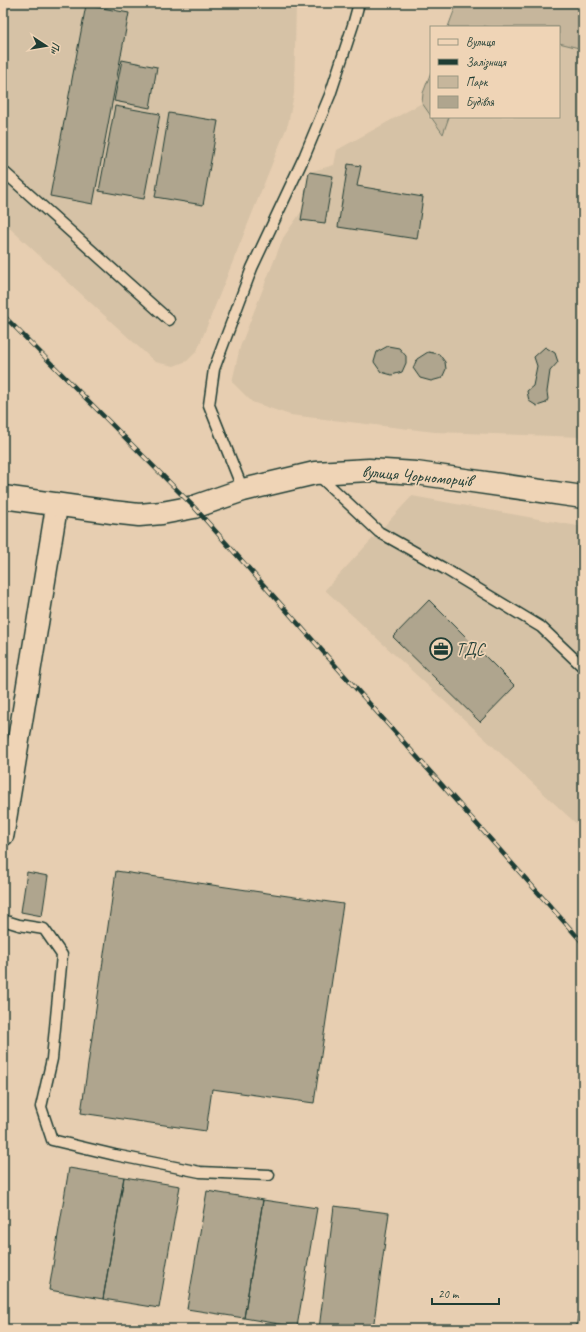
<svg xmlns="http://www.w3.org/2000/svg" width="586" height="1332" font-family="Caveat,sans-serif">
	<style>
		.built { fill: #d6c2a6 }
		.green { fill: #c6b69c; stroke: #727a68 }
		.building { fill: #afa58e; stroke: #1f3d34 }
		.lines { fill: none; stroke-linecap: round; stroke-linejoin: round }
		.lane-casing { stroke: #1f3d34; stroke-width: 13 }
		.street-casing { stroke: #1f3d34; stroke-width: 24 }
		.secondary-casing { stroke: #1f3d34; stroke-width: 25 }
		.lane { stroke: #efd4b6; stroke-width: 10 }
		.street { stroke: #efd4b6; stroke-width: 21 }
		.secondary { stroke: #efd4b6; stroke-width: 22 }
		.rail-casing { stroke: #1f3d34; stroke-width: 4.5 }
		.rail { stroke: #efd4b6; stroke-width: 3; stroke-dasharray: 9; stroke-linecap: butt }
		.labels { text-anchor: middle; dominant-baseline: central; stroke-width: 3.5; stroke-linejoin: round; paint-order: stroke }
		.street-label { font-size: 17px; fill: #1f3d34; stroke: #efd4b6 }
		.poi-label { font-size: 17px; fill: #1f3d34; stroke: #efd4b6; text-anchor: start }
	</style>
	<rect width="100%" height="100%" fill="#e7ceb1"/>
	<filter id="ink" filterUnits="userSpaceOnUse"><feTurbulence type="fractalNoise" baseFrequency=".025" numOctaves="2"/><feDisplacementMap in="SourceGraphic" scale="8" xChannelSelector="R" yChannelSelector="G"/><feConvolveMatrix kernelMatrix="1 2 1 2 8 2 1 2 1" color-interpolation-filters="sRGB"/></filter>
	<g filter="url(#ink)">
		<!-- built -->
		<path class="built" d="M3,3H296L294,94L288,124L197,351L187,361L174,366L155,362L3,222Z
			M559,43L583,49V437L435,432L290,415L252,402L232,382L240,347L283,238L303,209L309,172L334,165L337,150L422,103L442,134L449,117H559Z
			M412,496L583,527V830L325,590Z"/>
		<!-- green -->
		<path class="green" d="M457,3H583V49L559,43V27H490L484,26L483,27H448Z
			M431,72V116L422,103L423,93Z
			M431,117H449L443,134Z"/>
		<!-- building -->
		<path class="building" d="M111,3H132L131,7Z
			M86,5L129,13L93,204L50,196Z
			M122,60L157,67L150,108L114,101Z
			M115,106L160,114L144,199L99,191Z
			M169,113L218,121L203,205L155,197Z
			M348,164L361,166L357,186L423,197L417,239L338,227Z
			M309,172L333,176L325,223L301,220Z
			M388,346L399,348L406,356V363L402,372L392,375L381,372L374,362L377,352Z
			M545,347L555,353L558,362L550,371L547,392L548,399L546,403L537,406L529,401L527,391L533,386L537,366L534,357Z
			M428,352L439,354L445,362L446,369L442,378L431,381L420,378L413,368L417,359Z
			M429,600L515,686L480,722L393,637Z
			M116,871L343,904L314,1103L212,1089L206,1131L81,1113Z
			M27,872L48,876L42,916L21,912Z
			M69,1168L124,1177L103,1299L49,1290Z
			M124,1177L180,1186L159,1308L103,1299Z
			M207,1191L263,1200L244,1318L187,1309Z
			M263,1200L317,1208L297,1327L244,1318Z
			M334,1206L389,1213L373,1329H319Z
			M578,1316L583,1317V1329H576Z"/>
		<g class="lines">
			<!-- lane casing -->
			<g class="lane-casing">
				<path id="lane" d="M3,171L169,320
					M317,474L379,532L445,569L541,627L583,667
					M243,490L209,405L214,369L252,268L305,155L330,95L353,25L359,3
					M3,920L19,925L44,929L62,955L52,1059L41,1107L52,1140L115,1155L200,1172L269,1175"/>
			</g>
			<!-- street casing -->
			<g class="street-casing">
				<path id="street" d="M3,835L57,504"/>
			</g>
			<!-- secondary casing -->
			<g class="secondary-casing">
				<path id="secondary" d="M3,497L112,512L139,515L162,513L194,507L243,490L315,473L369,470L416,473L583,497"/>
			</g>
			<!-- lane -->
			<use href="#lane" class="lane"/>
			<!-- street -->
			<use href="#street" class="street"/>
			<!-- secondary -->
			<use href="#secondary" class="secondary"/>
			<!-- rail casing -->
			<g class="rail-casing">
				<path id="rail" d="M3,315L194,507L583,943"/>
			</g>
			<!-- rail -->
			<use href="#rail" class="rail"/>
		</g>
	</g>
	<!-- icons -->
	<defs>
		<g id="office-ring" transform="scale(1.15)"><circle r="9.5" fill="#efd4b6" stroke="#1f3d34" stroke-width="1.5"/><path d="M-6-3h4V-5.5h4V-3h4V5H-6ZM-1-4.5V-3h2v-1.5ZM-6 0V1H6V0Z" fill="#1f3d34"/></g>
	</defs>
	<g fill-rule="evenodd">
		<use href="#office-ring" x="441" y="649"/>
	</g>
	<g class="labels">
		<!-- street labels -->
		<g class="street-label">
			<text transform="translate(417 476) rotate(5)">вулиця Чорноморців</text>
		</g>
		<!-- poi labels -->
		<g class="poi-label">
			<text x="456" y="649">ТДС</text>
		</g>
	</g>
	<!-- margin -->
	<rect width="586" height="1332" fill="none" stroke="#efd4b6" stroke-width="16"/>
	<rect x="8" y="8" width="570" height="1316" fill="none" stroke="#1f3d34" stroke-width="1.5" filter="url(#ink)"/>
	<!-- legend -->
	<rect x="430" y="26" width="130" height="92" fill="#efd4b6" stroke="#9c9882"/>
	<rect x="438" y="39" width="20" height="6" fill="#efd4b6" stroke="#9c9882"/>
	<text x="466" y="46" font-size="12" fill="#1f3d34">Вулиця</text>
	<rect x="438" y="59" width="20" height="6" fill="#1f3d34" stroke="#9c9882"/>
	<text x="466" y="66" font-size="12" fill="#1f3d34">Залізниця</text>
	<rect x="438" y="76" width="20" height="12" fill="#c6b69c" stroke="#9c9882"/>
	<text x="466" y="86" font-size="12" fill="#1f3d34">Парк</text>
	<rect x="438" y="96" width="20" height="12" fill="#afa58e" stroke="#9c9882"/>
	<text x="466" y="106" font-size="12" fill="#1f3d34">Будівля</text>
	<!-- north arrow -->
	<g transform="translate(46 46) rotate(102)" stroke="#efd4b6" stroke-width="3" paint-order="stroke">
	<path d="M0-3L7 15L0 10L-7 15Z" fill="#1f3d34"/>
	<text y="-6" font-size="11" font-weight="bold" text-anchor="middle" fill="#1f3d34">Пн</text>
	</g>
	<!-- scale -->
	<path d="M432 1298v6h67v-6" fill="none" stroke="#1f3d34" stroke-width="2"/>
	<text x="438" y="1298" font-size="12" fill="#1f3d34" stroke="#efd4b6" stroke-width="3" paint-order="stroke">20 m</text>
</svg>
